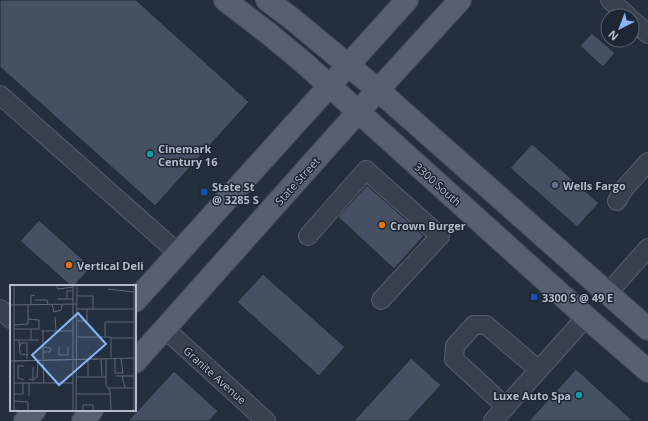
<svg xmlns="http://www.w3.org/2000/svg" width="648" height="421" font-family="'Open Sans',sans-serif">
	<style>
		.building { fill: #455162; stroke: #1f2835 }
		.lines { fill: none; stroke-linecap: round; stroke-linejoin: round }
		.minor-casing { stroke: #565f6c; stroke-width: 20 }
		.major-casing { stroke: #414a57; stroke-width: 24 }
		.minor { stroke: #38414e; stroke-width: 18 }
		.major { stroke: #56606e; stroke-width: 22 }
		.culture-dot { fill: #0f9aa8; stroke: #1d2633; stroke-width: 1.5 }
		.service-dot { fill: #5c6f8a; stroke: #1d2633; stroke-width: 1.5 }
		.transit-dot { fill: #1a4fb4; stroke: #1d2633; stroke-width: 1.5 }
		.food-dot { fill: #e8710a; stroke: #1d2633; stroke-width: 1.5 }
		.labels { text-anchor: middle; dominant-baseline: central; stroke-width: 3; stroke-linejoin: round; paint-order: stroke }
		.poi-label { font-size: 11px; font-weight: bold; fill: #b4bcc9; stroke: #1d2633; text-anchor: start }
		.street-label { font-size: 11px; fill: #b4bcc9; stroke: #1d2633 }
		.inset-road { fill: none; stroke: #5e6776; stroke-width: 1 }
		.view { fill: #8ab4f8; fill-opacity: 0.15; stroke: #8ab4f8; stroke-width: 2 }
		.inset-edge { fill: none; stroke: #b4bcc9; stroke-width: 2 }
	</style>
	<rect width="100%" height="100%" fill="#242f3e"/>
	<!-- building -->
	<path class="building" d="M0,0H136L249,102L155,206L0,67Z
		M592,33L615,53L603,67L580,46Z
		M532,144L599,203L577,227L510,168Z
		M367,185L424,236L394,269L338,217Z
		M39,220L91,267L74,286H71L20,241Z
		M263,274L345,347L319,376L237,302Z
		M411,358L441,385L408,421H354Z
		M576,369L633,421H529Z
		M174,371L218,411L209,421H128Z"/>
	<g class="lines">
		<!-- minor casing -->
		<g class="minor-casing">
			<path id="minor" d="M610,0L628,16
				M632,20L648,34
				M0,95L178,253
				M617,201L624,189L648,162
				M308,236L366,170L440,236L381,300
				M608,293L648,248
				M0,309L11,319
				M165,329L266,421
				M506,407L454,359L455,346L474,325H486L539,370
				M493,421L586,317"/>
		</g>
		<!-- major casing -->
		<g class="major-casing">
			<path id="major" d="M225,0L268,33L303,62L586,317L648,371
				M267,0L291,18L378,90L648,329
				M135,301L407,0
				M135,362L358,112L460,0
				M25,421L35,410
				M83,421L92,410"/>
		</g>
		<!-- minor -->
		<use href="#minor" class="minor"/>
		<!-- major -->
		<use href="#major" class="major"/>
	</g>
	<!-- markers -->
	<g class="culture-dot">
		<circle cx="150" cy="154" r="4"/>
		<circle cx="579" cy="395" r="4"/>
	</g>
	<circle class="service-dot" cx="555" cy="185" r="4"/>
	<g class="transit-dot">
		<rect x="200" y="188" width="8" height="8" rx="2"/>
		<rect x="530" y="293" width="8" height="8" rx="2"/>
	</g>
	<g class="food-dot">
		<circle cx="382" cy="225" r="4"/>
		<circle cx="69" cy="265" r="4"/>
	</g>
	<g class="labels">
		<!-- poi labels -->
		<g class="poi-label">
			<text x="158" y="148">Cinemark<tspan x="158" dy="13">Century 16</tspan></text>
			<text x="563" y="185">Wells Fargo</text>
			<text x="212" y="186">State St<tspan x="212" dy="13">@ 3285 S</tspan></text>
			<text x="390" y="225">Crown Burger</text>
			<text x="77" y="265">Vertical Deli</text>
			<text x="542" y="297">3300 S @ 49 E</text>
			<text x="571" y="395" text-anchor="end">Luxe Auto Spa</text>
		</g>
		<!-- street labels -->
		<g class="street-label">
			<text transform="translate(297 181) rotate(-48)">State Street</text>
			<text transform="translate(438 184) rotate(42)">3300 South</text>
			<text transform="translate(215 375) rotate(42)">Granite Avenue</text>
		</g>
	</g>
	<!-- overview -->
	<g transform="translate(10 285)">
		<rect width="126" height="126" fill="#242f3e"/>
		<path class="inset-road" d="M4,0V126M46,0L48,4L63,2M63,0V126M98,4L124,7M67,11H83V24M47,14H63M57,14V6H63M25,15H37L38,19M21,19V11L25,10M42,19L44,27L51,25L52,20M0,20L67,19M67,24H124M45,32L46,46M18,34L29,35V44H21M67,36H77V24M4,40L18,39V19M4,44H21V55M31,46H63M33,46V74M95,51V37H124M67,52H101V72M101,53H123M4,55H29M9,55L10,69L18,70M10,62L11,58H17V74M33,62L41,63L40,67H33M49,62V70H58V62M91,74L92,91M96,74V100L100,106L101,126M105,74V88H113L111,74M0,76L88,74M4,76L126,73M33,77L34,98M14,81H8V93L14,95M23,82V95M106,91H124M112,91L115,103M66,92H96M78,92V76M19,94L23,95L27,92L28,77M4,98H63M98,103H124M4,109H13V98M66,109H100M19,111V98M4,116L18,117V126M66,126L67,0M73,126V120H83V126M124,126V0"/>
		<path class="view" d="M68,28L96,59L49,100L22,70Z"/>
		<rect width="126" height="126" class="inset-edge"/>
	</g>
	<!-- north arrow -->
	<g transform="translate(620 28) rotate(222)"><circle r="19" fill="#1d2633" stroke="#59626f"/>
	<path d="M0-3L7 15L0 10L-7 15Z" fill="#8ab4f8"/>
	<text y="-6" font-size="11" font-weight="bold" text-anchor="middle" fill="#b4bcc9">N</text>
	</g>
</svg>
